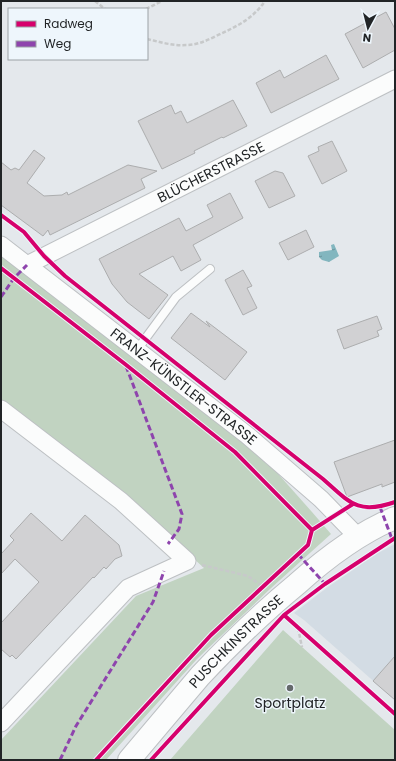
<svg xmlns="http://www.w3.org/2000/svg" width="396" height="761" font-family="Poppins,sans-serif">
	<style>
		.built { fill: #d3dce4 }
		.green { fill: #c1d3c1 }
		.water { fill: url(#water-ripples) }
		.building { fill: #d1d1d3; stroke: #acadae }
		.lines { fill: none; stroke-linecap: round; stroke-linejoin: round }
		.lane-casing { stroke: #bdc0c3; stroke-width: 10 }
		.street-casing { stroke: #bdc0c3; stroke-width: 19 }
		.primary-casing { stroke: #bdc0c3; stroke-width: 24 }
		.path { stroke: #c7c9ca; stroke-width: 2.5; stroke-dasharray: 4 2; stroke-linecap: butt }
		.lane { stroke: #fbfcfc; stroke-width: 8 }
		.street { stroke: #fbfcfc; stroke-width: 17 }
		.primary { stroke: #fbfcfc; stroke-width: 22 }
		.quiet { stroke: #8e44ad; stroke-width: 3; stroke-dasharray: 6 3; stroke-linecap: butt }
		.cycleway-casing { stroke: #eef6fc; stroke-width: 6 }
		.cycleway { stroke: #d6006c; stroke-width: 4 }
		.poi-dot { fill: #65696b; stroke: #eef6fc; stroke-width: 1.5 }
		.labels { text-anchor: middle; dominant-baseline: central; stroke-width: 3; stroke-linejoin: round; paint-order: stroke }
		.street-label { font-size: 14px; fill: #212426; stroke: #eef6fc }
		.poi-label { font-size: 14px; fill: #212426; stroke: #eef6fc }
	</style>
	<defs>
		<pattern id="water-ripples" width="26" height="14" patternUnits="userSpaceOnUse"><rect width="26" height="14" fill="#82b6bf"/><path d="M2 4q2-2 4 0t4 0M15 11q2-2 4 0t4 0" fill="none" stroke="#6a949b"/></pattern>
	</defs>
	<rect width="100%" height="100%" fill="#e4e8ec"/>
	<!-- built -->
	<path class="built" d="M395,544V700L304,620L294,613L328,587L378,553Z"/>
	<!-- green -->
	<path class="green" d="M1,254L256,449L312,512L331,534L270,589L197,659L106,760H1V740L136,596L204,568L124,495L1,401Z
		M283,630L395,730V760H170Z"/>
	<!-- water -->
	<path class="water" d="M334,244L339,256L329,262L322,260L319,257V252L332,250L331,245Z"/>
	<!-- building -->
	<path class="building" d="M386,12L395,29V50L363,68L345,34Z
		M326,55L339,79L271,113L256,83L280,70L284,78Z
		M233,100L247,126L223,138L222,137L194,151L195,153L162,169L138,121L171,105L175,114L181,111L187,123Z
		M332,141L347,171L322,184L308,156L319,151L318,147Z
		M34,150L45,158L27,183L44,196L62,195L67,192L68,195L128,165L157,171L141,179L145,188L50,235L48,230L43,236L1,205V162L11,170L15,168L19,170Z
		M275,171L283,173L295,196L269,208L255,181Z
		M230,193L243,218L193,245L201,260L181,271L173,256L139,274L168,295L149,319L127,302L112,284L99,259L179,218L186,231L213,217L207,205Z
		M306,230L314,247L288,260L279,243Z
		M243,270L252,286L247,288L257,308L243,315L225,280Z
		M191,313L210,327L206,321L247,352L225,380L171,338Z
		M377,316L382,329L377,331L379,336L344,349L337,330Z
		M395,440V482L382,487V484L347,497L334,462Z
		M31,513L62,541L85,515L119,545L122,556L115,559L106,569L104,567L94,578L93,577L16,659L12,655L10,657L1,649V623L39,582L15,559L1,574V554L14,540L10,536Z
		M395,656V700L373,681Z"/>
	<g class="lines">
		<!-- lane casing -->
		<g class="lane-casing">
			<path id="lane" d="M137,350L176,297L210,269"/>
		</g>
		<!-- street casing -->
		<g class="street-casing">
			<g id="street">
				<path id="s1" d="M1,245L247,435L321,499L358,537"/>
				<path id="s2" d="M27,265L395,79"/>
				<path d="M1,409L121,501L187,561L128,588L1,723"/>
			</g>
		</g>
		<!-- primary casing -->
		<g class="primary-casing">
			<g id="primary">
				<path id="s3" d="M129,760C153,732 176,704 200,676C230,644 263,612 297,584C326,558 359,533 395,518"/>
			</g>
		</g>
		<!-- path -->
		<path class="path" d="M95,1L105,9
			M146,9L162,1
			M147,39C160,42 173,46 186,45C197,45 206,41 216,36C235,27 252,20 265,1
			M202,565L248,576L263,587
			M298,628L302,647"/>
		<!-- lane -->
		<use href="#lane" class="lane"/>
		<!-- street -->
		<use href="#street" class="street"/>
		<!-- primary -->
		<use href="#primary" class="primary"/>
		<!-- quiet -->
		<path class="quiet" d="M1,297L14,278L27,265
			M126,366L182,514L179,529L168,544
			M380,507L392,539
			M298,554L325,584
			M60,760L76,726L153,602L164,571"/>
		<!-- cycleway casing -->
		<g class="cycleway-casing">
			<path id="cycleway" d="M1,215L24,232L44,256L65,276L323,479C350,503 358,515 395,502
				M1,268L125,364L235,452L312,530
				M284,615L395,714
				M96,760L211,635L308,545L312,530L353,504
				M151,760L284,615L325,584L395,538"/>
		</g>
		<!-- cycleway -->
		<use href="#cycleway" class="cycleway"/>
	</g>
	<!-- markers -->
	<circle class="poi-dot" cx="290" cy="688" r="4"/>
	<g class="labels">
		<!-- street labels -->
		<g class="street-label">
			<text stroke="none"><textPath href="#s2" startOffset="206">BLÜCHERSTRASSE</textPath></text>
			<text stroke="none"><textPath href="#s1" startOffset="231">FRANZ-KÜNSTLER-STRASSE</textPath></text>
			<text stroke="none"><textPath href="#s3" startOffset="160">PUSCHKINSTRASSE</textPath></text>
		</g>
		<!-- poi labels -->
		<g class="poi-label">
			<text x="290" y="703">Sportplatz</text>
		</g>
	</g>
	<!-- border -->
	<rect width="396" height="761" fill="none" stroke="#212426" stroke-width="4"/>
	<!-- legend -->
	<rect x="8" y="8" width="140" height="52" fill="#eef6fc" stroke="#9ca2a6"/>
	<rect x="16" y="21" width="20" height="6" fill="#d6006c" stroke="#9ca2a6"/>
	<text x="44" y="28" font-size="12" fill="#212426">Radweg</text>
	<rect x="16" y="41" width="20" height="6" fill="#8e44ad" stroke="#9ca2a6"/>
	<text x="44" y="48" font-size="12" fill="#212426">Weg</text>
	<!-- north arrow -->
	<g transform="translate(368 28) rotate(187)" stroke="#eef6fc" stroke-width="3" paint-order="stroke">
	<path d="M0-3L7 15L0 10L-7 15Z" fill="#212426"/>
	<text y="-6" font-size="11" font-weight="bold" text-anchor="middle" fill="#212426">N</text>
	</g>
</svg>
